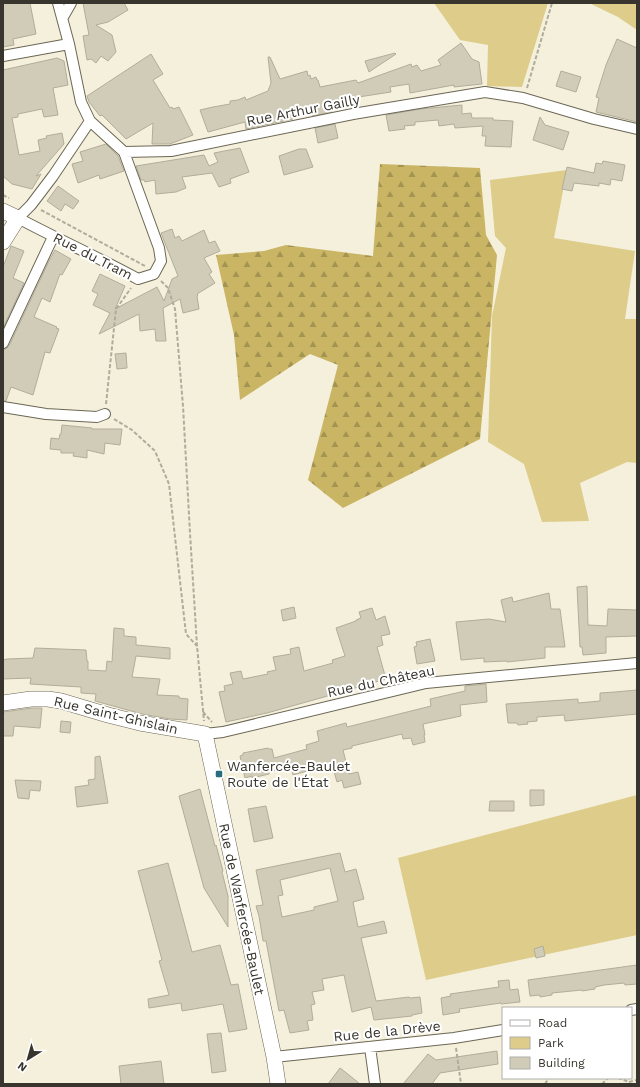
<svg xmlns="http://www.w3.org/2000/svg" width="640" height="1087" font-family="'Work Sans',sans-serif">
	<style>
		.green { fill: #ddcc8a }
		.forest { fill: url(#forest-firs) }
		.building { fill: #d1ccb8; stroke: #b2ad9a; fill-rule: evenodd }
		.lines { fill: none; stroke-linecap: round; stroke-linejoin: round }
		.minor-casing { stroke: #6b6755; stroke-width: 12 }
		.secondary-casing { stroke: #6b6755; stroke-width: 16 }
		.path { stroke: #b0ac9c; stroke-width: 2; stroke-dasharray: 4 2; stroke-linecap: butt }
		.minor { stroke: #fff; stroke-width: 10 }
		.secondary { stroke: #fff; stroke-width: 15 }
		.poi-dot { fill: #286c7d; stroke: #fff; stroke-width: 1.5 }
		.labels { text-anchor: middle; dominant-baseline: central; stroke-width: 4; stroke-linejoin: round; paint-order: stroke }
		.street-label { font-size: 14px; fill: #37352d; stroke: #fff }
		.poi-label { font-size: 14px; fill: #37352d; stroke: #fff; text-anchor: start }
	</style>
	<defs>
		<pattern id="forest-firs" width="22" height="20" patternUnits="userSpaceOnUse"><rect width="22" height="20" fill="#c9b563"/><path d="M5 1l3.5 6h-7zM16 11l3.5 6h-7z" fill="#a49452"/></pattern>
	</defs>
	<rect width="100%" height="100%" fill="#f5f0db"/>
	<!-- green -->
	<path class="green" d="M434,3H548L522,87L487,86L488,45L460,40Z
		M589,3H637V30L618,17Z
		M567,170L554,238L635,251L625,319H637V463L627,462L580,483L589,521L542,522L524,464L488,442L492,316L506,248L495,236L490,180Z
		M637,795V935L426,980L398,858Z"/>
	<!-- forest -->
	<path class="forest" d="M380,164L480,168L486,235L497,255L480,439L343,508L308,480L338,365L310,354L240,400L234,335L216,255L264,251L286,245L373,256Z"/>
	<!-- building -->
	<path class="building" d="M3,3H30L36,34L13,39L14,45L3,47Z
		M83,3H124L128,10L108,22L96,25L112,35L116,52L108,61L101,56L96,63L91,59L87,60L83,36L89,35Z
		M617,39L637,48V122L596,112L599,98L596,97L606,65Z
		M461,43L472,59L479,62L482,84L454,87V85L410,93L409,84L390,87L391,92L352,98L353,105L331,110L332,112L313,116L311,108L291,113L293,119L246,129L245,122L208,132L200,110L213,107L230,104V101L238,100L245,97L246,100L268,91L271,83L268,57H270L280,79L307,71L308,76L310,75L311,79L316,77L317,80H318L320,87L356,80L358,83L411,64L412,67L417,65L421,71L441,65L438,60Z
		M395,53L396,54L369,72L365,61Z
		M151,54L163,74L153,80L170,108L172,107L173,109L179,107L193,135L170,144H152L153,123L126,139L102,115L100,116L89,102L87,96Z
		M57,58L64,61L68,85L53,88L58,115L44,117L42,109L18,114V117L12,118L19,155L40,151L38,140L47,138L46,136L62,133L64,144L36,176L41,174L32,189L12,184L3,176V70Z
		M561,71L581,77L576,92L556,86Z
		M462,105V114L471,113L472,118H493V120L513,121L511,147L485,146L486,136H482L483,126L455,128L454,124L439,126L438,120L415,122V125L404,126L405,129L389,131L386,115L420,109Z
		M540,117L545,125L569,132L563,150L533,140Z
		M335,124L338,138L318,143L315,128Z
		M106,144L118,156L124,171L100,179L99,175L78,183L72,164L83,161L80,152Z
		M240,148L249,172L230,179L231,183L219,187L212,173L182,177L186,188L176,192L156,194L155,180L145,182L144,180H141L136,166L204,155L209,166L218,162L214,153Z
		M299,149H306L313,167L284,175L279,156Z
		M603,161L625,165L622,181L611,179L610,185L599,183V186L574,183L572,191L562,189L567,167L594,173L596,163L602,164Z
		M58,186L79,201L73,209L65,204L61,211L47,201Z
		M172,229L175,238L179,236L182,241L204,230L209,243L215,241L220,251L204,258L212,272L209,274L215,283L197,294L198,295L197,296L199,309L183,313L180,299L163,308L166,341H156L155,329L140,331L139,314L99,334L110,313L93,305L98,294L92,291L100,274L125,286L115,309L157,287L164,301L172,279L178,276L161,233Z
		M11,246L24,251L13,278L24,283L3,328V267Z
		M55,250L71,259L62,275L60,274L50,302L42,298L34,317L57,327L56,328L59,329L50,353L45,352L33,395L11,387L6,401H3V349H6L9,346L49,261Z
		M126,353L127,368L117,369L115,354Z
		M62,425L92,428V429H122L120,445L105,443L104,454L87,450V458L73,456L74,453H61V450L50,449L51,438L59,439L60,434H61Z
		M587,586L588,625L607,626L608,609L637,610V636L606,637V653L583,655L582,647H580L577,587Z
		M549,593L551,609H560L565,647H545V658L507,662V661L484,662V658L461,660L456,622L489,619L506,622L501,600L512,597L513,602Z
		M294,607L296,618L283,621L281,610Z
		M372,608L376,620L385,616L390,634L381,636L383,645L377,647L386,679L317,699L267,713L226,722L219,692L225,691L224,686L233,684L230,673L241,671L243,679L268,674L267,672L276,670L273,657L291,654L290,649L299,647L304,671L333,663L332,660L345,656L336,628L356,621V620L361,618L359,612Z
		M114,628L124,629V636L136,637V645L170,648V659L136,656L132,677L160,679L157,695L179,696V698L188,699L187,720L170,719L142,714L95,701L96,694L81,693V687L30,684L31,678L3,679V660L7,659L33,658L35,648L86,650L87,661H88V670L106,671L107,661L112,662Z
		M430,639L435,661L417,664L414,647L417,646L416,642Z
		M486,684L487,702L460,705L461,716L423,724L425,735H424L425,742L413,745L411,738L403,739L402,734L352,746V748L343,750L349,774L358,772L361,784L344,788L342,780L337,782L332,764L293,775L291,767L269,772V774L252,778V776L245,778L240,756L243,755V753L268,748L269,749H272L274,758L307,749L306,745L319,741L317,731L346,723L347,727L431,706L430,699L465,691V686Z
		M637,690V714L565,721L564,715L537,717V721L527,722L528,724L518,725L517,723H508L506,704L578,699V703L600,701V693L615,692Z
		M32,708H42L40,728L14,726L13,736H3V712Z
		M61,721L71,722L70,733L60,732Z
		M100,756L108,803L77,807L75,787L89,785L88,780L95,779V757Z
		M15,780L41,781L40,791L30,790L29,799L18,798Z
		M200,789L215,846L216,845L223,871L222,872L228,896V927L204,888L179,796Z
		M530,790H544V805L530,806Z
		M490,801H514V811H489Z
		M266,806L273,838L254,842L248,809Z
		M340,853L345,872L356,869L364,899L353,902L358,927L384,921L387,933L361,938L376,1001L409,997L410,998L420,997L422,1013L412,1015V1016L374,1020L371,1007L352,1012L344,975L322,979L324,990L312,992L315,1004L311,1005L313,1020L307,1021L309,1030L290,1033L284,1010L279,1011L266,941H263L259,916L256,906L263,905L256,870ZM330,868L338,901L314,907V910L282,917L278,896L283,895L280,880Z
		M168,863L192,952L220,945L231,985L238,984L247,1029L229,1032L223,1004L182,1011L181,1003L149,1008L148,999L169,995L159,961L162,960L138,871Z
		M543,946L545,956L536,958L534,949Z
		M637,965V984L625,985L624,983L604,985L595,987V989L582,991V990L552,993V995L540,997V995L530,996L528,980Z
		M509,980L510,990L518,989L520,1002L501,1004V1003L459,1009L460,1012L443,1015L441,998L451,996L450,994L499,987L498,981Z
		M221,1033L226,1071L212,1073L207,1034Z
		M497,1051L498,1064L472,1068L440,1073L432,1084H403L428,1054L436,1060Z
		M161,1061L164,1084H121L119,1066Z
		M340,1068L349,1075L360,1084H328Z"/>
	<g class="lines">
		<!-- minor casing -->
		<g class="minor-casing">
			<path id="minor" d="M58,3L69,44L81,102L90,121L124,152L171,151L353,114L485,92L523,98L594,119L637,129
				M63,17L71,3
				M3,56L69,44
				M90,121L53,176L31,205L18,218C57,239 98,257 138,279L154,274L161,261L159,248L124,152
				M3,343L53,237
				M3,407L46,414L97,417L105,414
				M205,734L223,732L426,683L637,663
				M631,1010L637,1009
				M370,1047L375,1084
				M274,1057L454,1038L503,1030"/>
		</g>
		<!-- secondary casing -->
		<g class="secondary-casing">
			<path id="secondary" d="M3,211L18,218L3,242
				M3,703L31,699H48L61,701L108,715L140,723L205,734L274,1057L278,1084"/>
		</g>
		<!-- path -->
		<path class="path" d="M527,88L552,3
			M3,195L9,198
			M41,210L145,266
			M161,281L168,288L175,309L183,406L190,533L197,646L204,721
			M106,404L116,309L131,288
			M114,419L132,430L155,451L169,484L186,634L197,646
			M203,712L212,722
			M456,1048L461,1084
			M618,1078L629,1082L631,1084
			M629,1082L637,1080
			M545,1084L549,1078
			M602,1084L608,1078"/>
		<!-- minor -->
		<use href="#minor" class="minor"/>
		<!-- secondary -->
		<use href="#secondary" class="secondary"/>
	</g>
	<!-- markers -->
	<rect class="poi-dot" x="215" y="770" width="8" height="8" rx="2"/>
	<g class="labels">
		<!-- street labels -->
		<g class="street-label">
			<text transform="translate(303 110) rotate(-11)">Rue Arthur Gailly</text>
			<text transform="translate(93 256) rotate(27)">Rue du Tram</text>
			<text transform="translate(381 681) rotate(-12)">Rue du Château</text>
			<text transform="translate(116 715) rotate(13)">Rue Saint-Ghislain</text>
			<text transform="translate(242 909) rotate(78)">Rue de Wanfercée-Baulet</text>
			<text transform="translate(387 1031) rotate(-6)">Rue de la Drève</text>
		</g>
		<!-- poi labels -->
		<g class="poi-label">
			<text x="227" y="766">Wanfercée-Baulet<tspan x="227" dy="16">Route de l'État</tspan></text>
		</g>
	</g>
	<!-- border -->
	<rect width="640" height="1087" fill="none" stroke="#37352d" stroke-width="8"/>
	<!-- legend -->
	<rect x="502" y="1007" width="130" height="72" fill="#ffffff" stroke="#afaeab"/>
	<rect x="510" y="1020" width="20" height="6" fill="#ffffff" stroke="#afaeab"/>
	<text x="538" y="1027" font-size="12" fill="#37352d">Road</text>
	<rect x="510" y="1037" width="20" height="12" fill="#ddcc8a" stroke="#afaeab"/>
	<text x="538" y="1047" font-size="12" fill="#37352d">Park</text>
	<rect x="510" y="1057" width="20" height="12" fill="#d1ccb8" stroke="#afaeab"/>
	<text x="538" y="1067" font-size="12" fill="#37352d">Building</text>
	<!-- north arrow -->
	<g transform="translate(28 1059) rotate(217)" stroke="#ffffff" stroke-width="3" paint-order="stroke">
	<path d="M0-3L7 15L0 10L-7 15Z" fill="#37352d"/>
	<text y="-6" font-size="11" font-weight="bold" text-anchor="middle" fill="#37352d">N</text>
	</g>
</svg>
